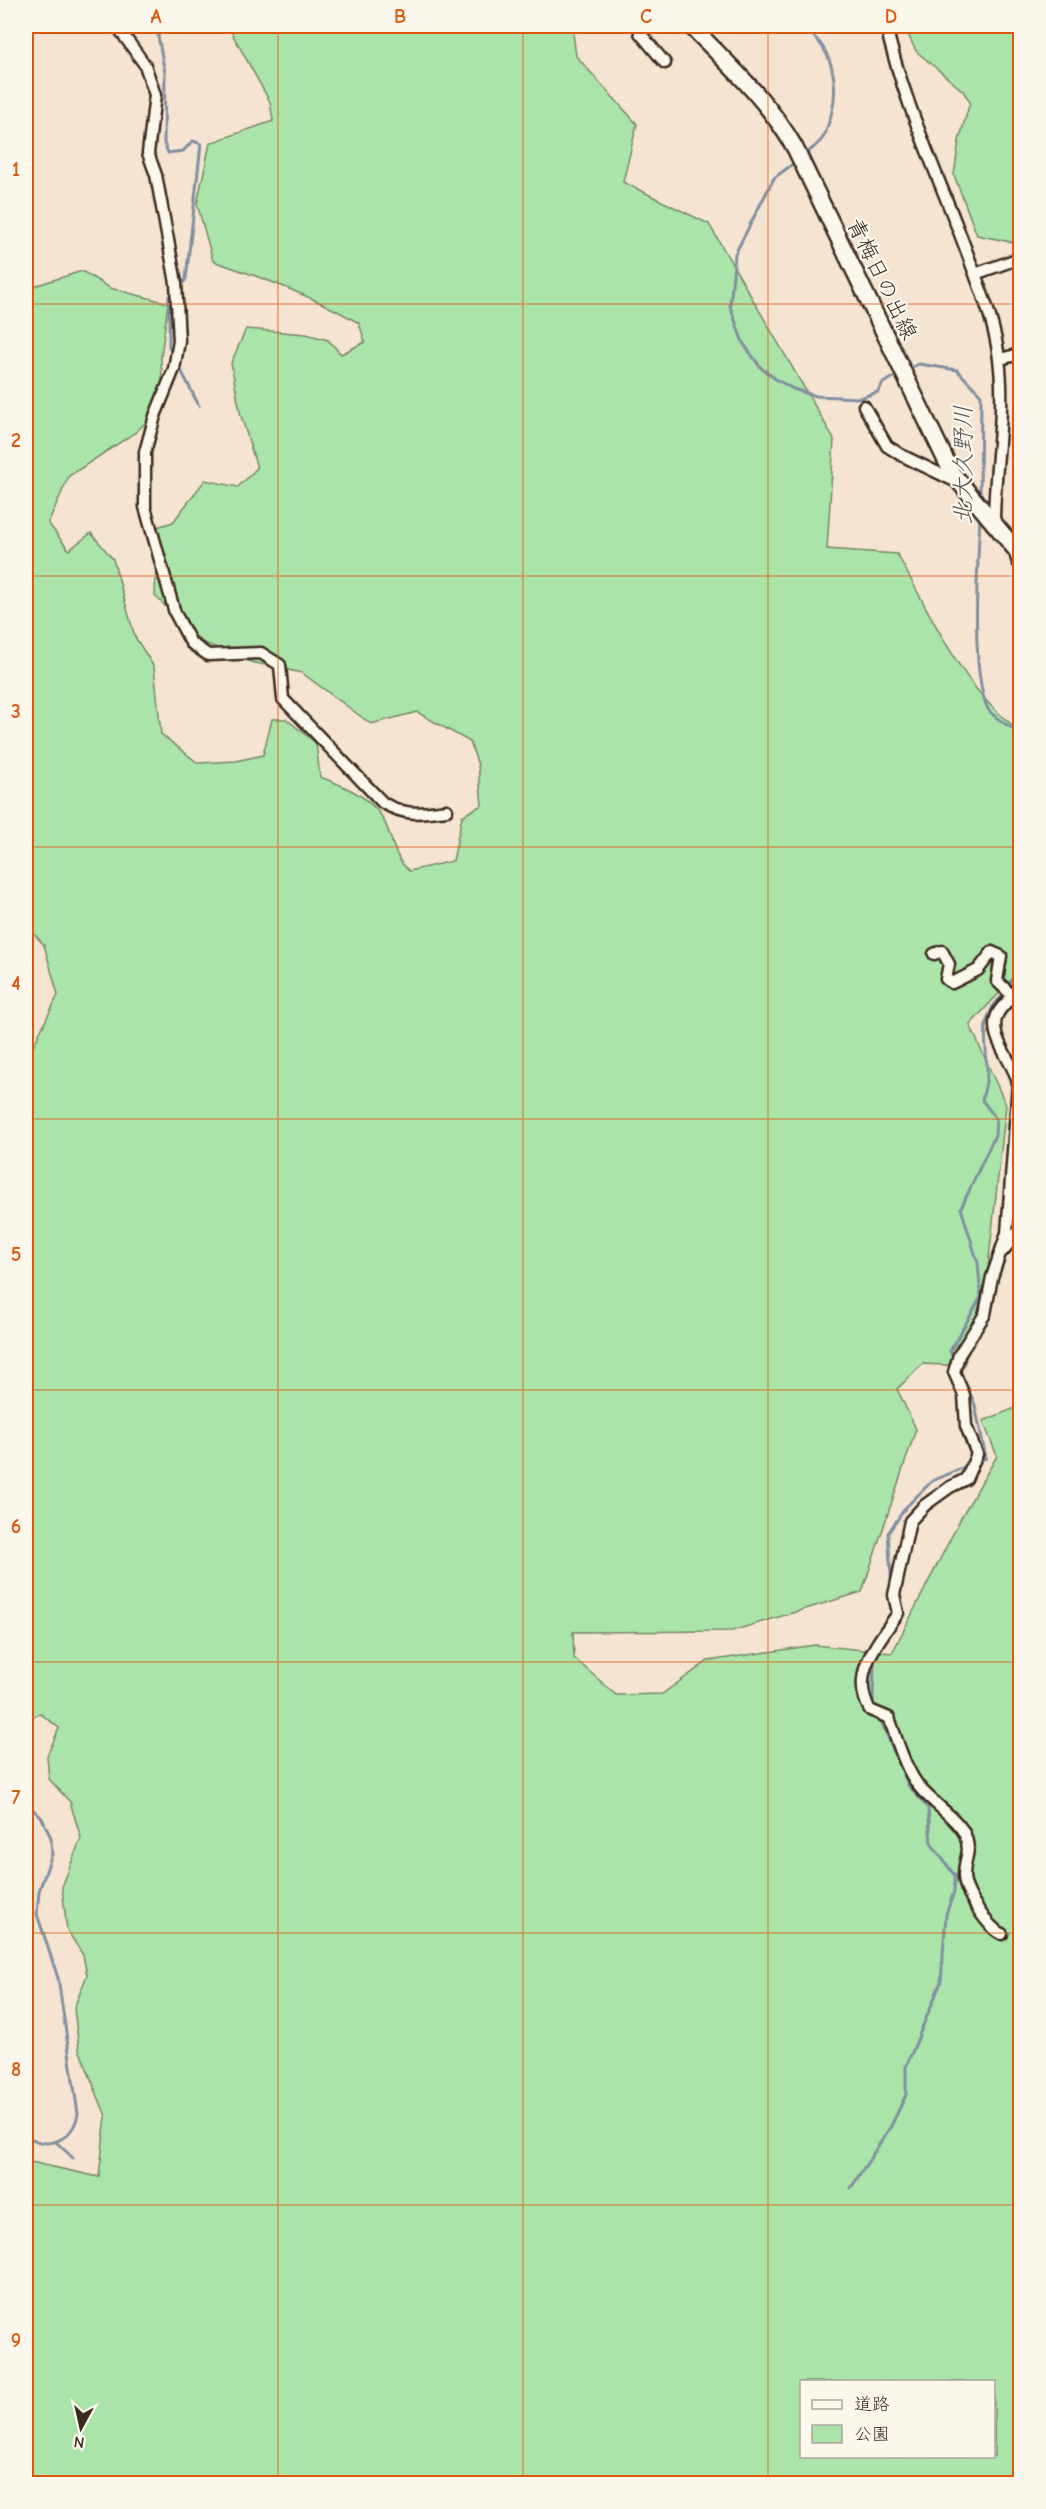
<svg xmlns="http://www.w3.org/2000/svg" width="1046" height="2509" font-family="'Comic Neue','Klee One',sans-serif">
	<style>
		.green { fill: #abe4a9; stroke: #738764; stroke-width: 1.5; fill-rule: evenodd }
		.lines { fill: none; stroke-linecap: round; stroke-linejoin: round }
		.stream { stroke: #818fa0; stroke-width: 3 }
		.street-casing { stroke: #3b2a1e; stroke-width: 15 }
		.secondary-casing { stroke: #3b2a1e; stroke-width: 20 }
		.street { stroke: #fbf7ec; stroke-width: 10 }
		.secondary { stroke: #fbf7ec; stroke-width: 15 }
		.grid { fill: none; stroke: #df570d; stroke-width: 1.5; stroke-opacity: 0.55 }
		.labels { text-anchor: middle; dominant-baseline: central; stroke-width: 4.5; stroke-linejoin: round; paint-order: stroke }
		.street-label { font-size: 22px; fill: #3b2a1e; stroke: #fbf7ec }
		.water-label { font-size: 24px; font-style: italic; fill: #585454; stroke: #fbf7ec }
		.neatline { fill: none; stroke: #df570d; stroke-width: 2 }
		.grid-label { font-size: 20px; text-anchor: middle; font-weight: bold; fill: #df570d }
	</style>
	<rect width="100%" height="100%" fill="#f5e4d2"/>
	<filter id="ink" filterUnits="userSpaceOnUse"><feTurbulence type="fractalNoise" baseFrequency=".0167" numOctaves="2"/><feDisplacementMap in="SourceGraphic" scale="12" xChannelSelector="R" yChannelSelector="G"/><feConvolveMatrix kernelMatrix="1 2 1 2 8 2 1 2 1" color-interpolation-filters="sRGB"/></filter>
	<g filter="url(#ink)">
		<!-- green -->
		<path class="green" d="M228,26H572L576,56L637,124L623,182L709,224L834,439L827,549L897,554C930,612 964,694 1020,730V949L1012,979L970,1025L1006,1105L987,1276L964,1366L923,1364L897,1389L916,1429L862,1592L732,1631L573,1632L574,1658L616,1695L662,1694L708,1661L815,1645L892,1653L962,1516L997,1456L983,1421L1020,1406V2483H26V2161L99,2177L106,2116L79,2049L74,2008L87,1975L83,1955L67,1930L62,1887L81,1838L70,1802L49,1779L47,1756L59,1728L41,1714L26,1718V1061L58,995L44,945L26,925V271L34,286L82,271L110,288L168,303L161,357L163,406L136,432L69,476L48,523L69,550L91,533L113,559L135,637L154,667L161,734L198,763L236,761L263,755L272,719H286L316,743L320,777C342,785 368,795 382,817C393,836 392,856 409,871L453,861L462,816L482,805L478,765L470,742L417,712L371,724L302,673L251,662L202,642L155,596L157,527L173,522L205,480L238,487L257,468L240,412L231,363L246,329L306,334L328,340L341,354L365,342L359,323C313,296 263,278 213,261L197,204L210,143L273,121L270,102ZM802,2382H994V2456H802Z
			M904,26H1020V244L977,235L954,175L959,141L970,102L963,91L916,51Z"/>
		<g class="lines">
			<!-- stream -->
			<path class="stream" d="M162,26L158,36L165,73L164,143L168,153L183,151L193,141L201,144L186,279L180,287
				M798,26C834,43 841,86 829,122C827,127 826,135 822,139C818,145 810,150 805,155
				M797,161L774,178L735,254L730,306L743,343L761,368L777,380L793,389L816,396L860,398L878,392L883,383L900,374
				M173,293L169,296V347L173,356
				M178,364L199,406
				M908,369L919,364L957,370L981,395L980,498
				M980,517C978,560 970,673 988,709C993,718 1012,727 1020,734
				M1009,988L1020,962
				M954,1359L950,1351L981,1297L978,1263L961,1208L995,1135L996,1119L982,1100C984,1091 987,1081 987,1072C987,1038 977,1018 1005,993
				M958,1368L975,1405L986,1458L978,1461
				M892,1589L888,1533L906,1507L932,1481L969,1465
				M876,1710L873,1703L874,1661L891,1632
				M26,1803L42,1818L51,1838L52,1854L39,1891L37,1914L58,1978L78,2114C73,2140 47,2152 26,2135
				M56,2142L73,2158
				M851,2188L891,2126L906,2095V2067L941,1982L946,1914L954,1892L955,1876L931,1843L928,1808L908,1785L880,1719"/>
			<!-- street casing -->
			<g class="street-casing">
				<path id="street" d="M117,26L145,65L155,95L148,153L156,175L176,283L179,341L174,369L155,416L145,452V507L175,613L191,643L208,655L261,653L280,665L283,699L383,803C408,817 420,813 447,810
					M645,26L640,33L665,63
					M886,26C904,105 941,181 969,258C981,291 995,323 999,359C1006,413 994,469 994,523
					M975,274L1020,258
					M1000,359L1020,354
					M864,406L887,446L901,455L959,483
					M934,954L942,951L949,964L946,979L952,983L978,970L992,952L1001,956L997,981L1020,1003
					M1003,1251L1020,1229
					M1002,1934C987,1927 964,1892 964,1875C964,1857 972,1854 965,1835C959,1820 933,1803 921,1789C905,1770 898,1742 889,1718L870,1710C849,1674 878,1643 898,1613L894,1595L910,1521L925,1505L950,1487L966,1479L977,1454L966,1426L964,1395L954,1372L959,1355L985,1314L992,1277L1007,1233L1018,1083C1014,1061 986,1036 998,1013C1003,1004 1014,996 1020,988"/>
			</g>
			<!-- secondary casing -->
			<g class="secondary-casing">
				<path id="secondary" d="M691,26C729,65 768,100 795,148L952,473L1017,551L1020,561"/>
			</g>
			<!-- street -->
			<use href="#street" class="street"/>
			<!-- secondary -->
			<use href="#secondary" class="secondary"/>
		</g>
	</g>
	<!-- grid -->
	<path class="grid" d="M278,26V2484M523,26V2484M768,26V2484M26,304H1020M26,576H1020M26,847H1020M26,1119H1020M26,1390H1020M26,1662H1020M26,1933H1020M26,2205H1020"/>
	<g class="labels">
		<!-- street labels -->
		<g class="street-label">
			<text transform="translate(882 279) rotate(64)">青梅日の出線</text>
		</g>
		<!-- water labels -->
		<g class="water-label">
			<text transform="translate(963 465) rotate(-90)">北大久野川</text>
		</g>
	</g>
	<!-- margin -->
	<rect width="1046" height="2509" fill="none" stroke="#fbf7ec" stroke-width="66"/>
	<!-- legend -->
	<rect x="800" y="2380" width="195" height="78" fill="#fbf7ec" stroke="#aea59a" stroke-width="1.5"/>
	<rect x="812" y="2400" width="30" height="9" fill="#fbf7ec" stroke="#aea59a" stroke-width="1.5"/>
	<text x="854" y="2410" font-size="18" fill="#3b2a1e">道路</text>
	<rect x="812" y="2425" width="30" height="18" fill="#abe4a9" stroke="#aea59a" stroke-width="1.5"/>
	<text x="854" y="2440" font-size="18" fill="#3b2a1e">公園</text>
	<!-- north arrow -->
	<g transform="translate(81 2428) rotate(188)" stroke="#fbf7ec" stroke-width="4.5" paint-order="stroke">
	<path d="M0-4.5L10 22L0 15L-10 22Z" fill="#3b2a1e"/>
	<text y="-9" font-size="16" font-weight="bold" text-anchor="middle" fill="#3b2a1e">N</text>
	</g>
	<rect x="33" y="33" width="980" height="2443" class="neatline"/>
	<g class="grid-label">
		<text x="156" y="23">A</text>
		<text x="400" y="23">B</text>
		<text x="646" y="23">C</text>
		<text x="891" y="23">D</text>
		<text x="16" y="176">1</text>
		<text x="16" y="447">2</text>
		<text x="16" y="718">3</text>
		<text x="16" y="990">4</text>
		<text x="16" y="1261">5</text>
		<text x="16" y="1533">6</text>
		<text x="16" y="1804">7</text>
		<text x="16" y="2076">8</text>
		<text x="16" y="2347">9</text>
	</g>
</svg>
